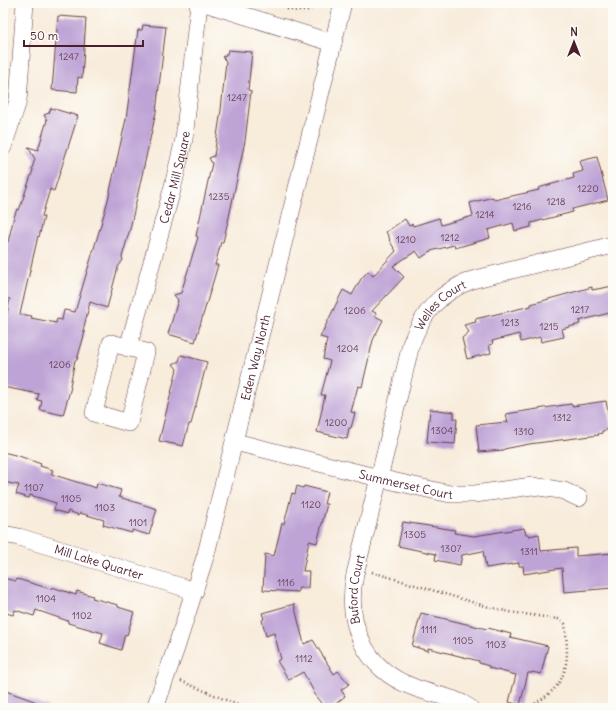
<svg xmlns="http://www.w3.org/2000/svg" width="616" height="711" font-family="Delius,sans-serif">
	<style>
		.building { fill: #bea3d6 }
		.lines { fill: none; stroke-linecap: round; stroke-linejoin: round }
		.minor-casing { stroke: #643e45; stroke-width: 18 }
		.path { stroke: #643e45; stroke-width: 2.5; stroke-dasharray: 1 3; stroke-linecap: butt }
		.minor { stroke: #fff; stroke-width: 17 }
		.labels { text-anchor: middle; dominant-baseline: central; stroke-width: 4; stroke-linejoin: round; paint-order: stroke }
		.number-label { font-size: 10px; fill: #674056 }
		.street-label { font-size: 12px; fill: #4a1f2b; stroke: #fdfcf7 }
	</style>
	<rect width="100%" height="100%" fill="#fdfcf7"/>
	<filter id="ink" filterUnits="userSpaceOnUse"><feTurbulence type="fractalNoise" baseFrequency=".025" numOctaves="2"/><feDisplacementMap in="SourceGraphic" scale="8" xChannelSelector="R" yChannelSelector="G"/><feConvolveMatrix kernelMatrix="1 2 1 2 8 2 1 2 1" color-interpolation-filters="sRGB"/></filter>
	<filter id="wash" filterUnits="userSpaceOnUse"><feTurbulence type="fractalNoise" baseFrequency=".012" numOctaves="4" result="noise"/><feDisplacementMap in="SourceGraphic" scale="16" xChannelSelector="R" yChannelSelector="G"/><feGaussianBlur stdDeviation="0.9" result="paint"/><feColorMatrix in="noise" values="0 0 0 0 0 0 0 0 0 0 0 0 0 0 0 0 0 1.4 0 .05"/><feComposite in="paint" operator="in"/></filter>
	<g filter="url(#wash)">
		<rect width="100%" height="100%" fill="#f8ecdb"/>
		<g id="blocks">
			<!-- building -->
			<path class="building" d="M58,16L86,18L82,78L78,77L77,92L52,90Z
				M143,25L166,27L156,112L130,229L122,257L123,260L118,267L107,308L90,302L83,331L85,332L77,360H75L70,386L71,387L63,415L40,410L42,401L37,400L39,394L3,387V319L6,318L10,299L3,297V265L7,248L4,245L8,242L14,217L17,209L19,210L33,170L32,168L35,159L28,147L38,150L47,120L44,115L49,113L51,108L78,116L54,191L50,189L42,216L44,217L39,237L38,236L20,314L32,316L31,318L56,323L57,319L62,320L64,310L75,312L100,228L108,200L126,119L138,30H142Z
				M228,50L252,52L248,90L251,91L245,141L229,217L223,242H221L215,265H218L195,342L168,334L178,300L174,295L181,293L198,237L196,236L212,163L209,158L214,156L221,110L226,61L222,57L227,54Z
				M597,157L608,200L572,209L573,212L531,223V227L515,231L513,223L488,230L490,238L455,248L454,245L431,251L421,258L416,251L393,266L404,277L372,311L376,313L375,316L383,320L373,340L362,387L358,386L351,412L355,413L351,428H349L347,439L317,432L325,395H321L330,361L323,359L327,339L320,337L343,290L352,295L361,279L368,271L373,276L396,251L389,240L390,239L386,232L405,219L409,226L412,224L413,226L439,218L441,225L473,216L470,203L493,197L494,200L539,190L538,188L574,178L573,174L583,171L580,161Z
				M613,286V312L579,321L580,324L562,329L564,337L545,341L541,342L540,337L521,342L519,334L492,341L493,344L489,345L491,353L467,359L462,338L469,332L464,325L476,322L475,319L531,306V304L592,287V290Z
				M181,355L207,362L191,424H189L183,446L159,441L177,369L173,364L179,361Z
				M606,401L611,429L602,431V433L598,434L599,435L529,444L504,449V450L479,452L476,425L508,422L506,414L544,408L571,404L572,406Z
				M430,409L454,412V419H457L455,444L427,442Z
				M3,452L19,456L41,464L40,466L53,470L51,474L96,488L97,483L121,490L119,497L157,509L149,535L132,530V533L103,525L104,520L80,513L79,515L68,511L67,514L54,510L56,503L30,495L29,498L16,494L19,485L3,482Z
				M297,486L303,488L304,486L327,492L324,504H327L317,543L309,541L303,571H309L308,588H298V592L263,590L265,554L274,556L282,523L284,524L292,493L295,494Z
				M403,522L455,530L454,533L474,536L524,528L526,534H529V536L539,534L541,551L576,548V556L613,553V588L564,592L562,568L524,574L523,566H519V563L486,568L483,551L462,555L460,565L435,560L436,554L398,546Z
				M3,578L16,581L17,579L51,589L52,587L76,595L77,591L93,596L92,598L118,605V607L134,612L127,635L125,634L121,650L100,643L103,633L68,623V621L36,610L34,616L15,610L13,615L3,612Z
				M294,604L304,644L313,640L334,674L338,671L349,684L341,690L345,696L331,708H325L313,693L314,692L303,672L289,680L277,661L281,659L274,633L266,636L262,620L264,619L262,613Z
				M421,613L487,629L488,628L511,634L510,637L548,646L541,674L532,672V673H528L520,705L509,702L516,675L489,668V666L479,663V661L428,648V651L412,646Z
				M3,690L48,706V708H3Z"/>
		</g>
	</g>
	<g filter="url(#ink)">
		<use href="#blocks" fill-opacity="0" stroke="#643e45" stroke-width="1"/>
		<g class="lines">
			<!-- minor casing -->
			<g class="minor-casing">
				<g id="minor">
					<path d="M204,3L333,43"/>
					<path d="M3,147L18,101L25,3"/>
					<path d="M111,343L146,352L129,423L94,413Z"/>
					<path id="s1" d="M128,348L172,190L184,139L199,3"/>
					<path id="s2" d="M235,442L379,478L450,494H475L532,486L553,489L564,491L579,498"/>
					<path id="s3" d="M3,534L19,537L195,591"/>
					<path id="s4" d="M155,708L176,648L206,554L343,3"/>
					<path id="s5" d="M470,708C453,696 432,695 413,687C364,669 345,623 355,574L386,450L411,344C423,312 440,292 472,280L613,245"/>
				</g>
			</g>
			<!-- path -->
			<path class="path" d="M287,9C299,12 309,13 318,3
				M372,572L485,606L510,612L558,619L565,624C569,661 570,684 534,704L532,708
				M181,681L245,708"/>
			<!-- minor -->
			<use href="#minor" class="minor"/>
		</g>
	</g>
	<g class="labels">
		<!-- number labels -->
		<g class="number-label">
			<text x="69" y="56">1247</text>
			<text x="237" y="97">1247</text>
			<text x="588" y="188">1220</text>
			<text x="219" y="196">1235</text>
			<text x="556" y="201">1218</text>
			<text x="522" y="206">1216</text>
			<text x="485" y="214">1214</text>
			<text x="450" y="237">1212</text>
			<text x="406" y="239">1210</text>
			<text x="580" y="309">1217</text>
			<text x="355" y="310">1206</text>
			<text x="510" y="322">1213</text>
			<text x="549" y="326">1215</text>
			<text x="348" y="348">1204</text>
			<text x="60" y="364">1206</text>
			<text x="562" y="417">1312</text>
			<text x="336" y="422">1200</text>
			<text x="442" y="430">1304</text>
			<text x="524" y="431">1310</text>
			<text x="34" y="487">1107</text>
			<text x="71" y="498">1105</text>
			<text x="311" y="504">1120</text>
			<text x="105" y="507">1103</text>
			<text x="138" y="522">1101</text>
			<text x="415" y="534">1305</text>
			<text x="451" y="548">1307</text>
			<text x="529" y="551">1311</text>
			<text x="286" y="582">1116</text>
			<text x="46" y="598">1104</text>
			<text x="82" y="615">1102</text>
			<text x="429" y="629">1111</text>
			<text x="463" y="640">1105</text>
			<text x="496" y="644">1103</text>
			<text x="304" y="658">1112</text>
		</g>
		<!-- street labels -->
		<g class="street-label">
			<text stroke="none"><textPath href="#s1" startOffset="177">Cedar Mill Square</textPath></text>
			<text stroke="none"><textPath href="#s5" startOffset="487">Welles Court</textPath></text>
			<text stroke="none"><textPath href="#s4" startOffset="365">Eden Way North</textPath></text>
			<text stroke="none"><textPath href="#s2" startOffset="176">Summerset Court</textPath></text>
			<text stroke="none"><textPath href="#s3" startOffset="100">Mill Lake Quarter</textPath></text>
			<text stroke="none"><textPath href="#s5" startOffset="185">Buford Court</textPath></text>
		</g>
	</g>
	<!-- margin -->
	<rect width="616" height="711" fill="none" stroke="#fdfcf7" stroke-width="16"/>
	<!-- north arrow -->
	<g transform="translate(574 42)" stroke="#fdfcf7" stroke-width="3" paint-order="stroke">
	<path d="M0-3L7 15L0 10L-7 15Z" fill="#4a1f2b"/>
	<text y="-6" font-size="11" font-weight="bold" text-anchor="middle" fill="#4a1f2b">N</text>
	</g>
	<!-- scale -->
	<path d="M24 40v6h119v-6" fill="none" stroke="#4a1f2b" stroke-width="2"/>
	<text x="30" y="40" font-size="12" fill="#4a1f2b" stroke="#fdfcf7" stroke-width="3" paint-order="stroke">50 m</text>
</svg>
